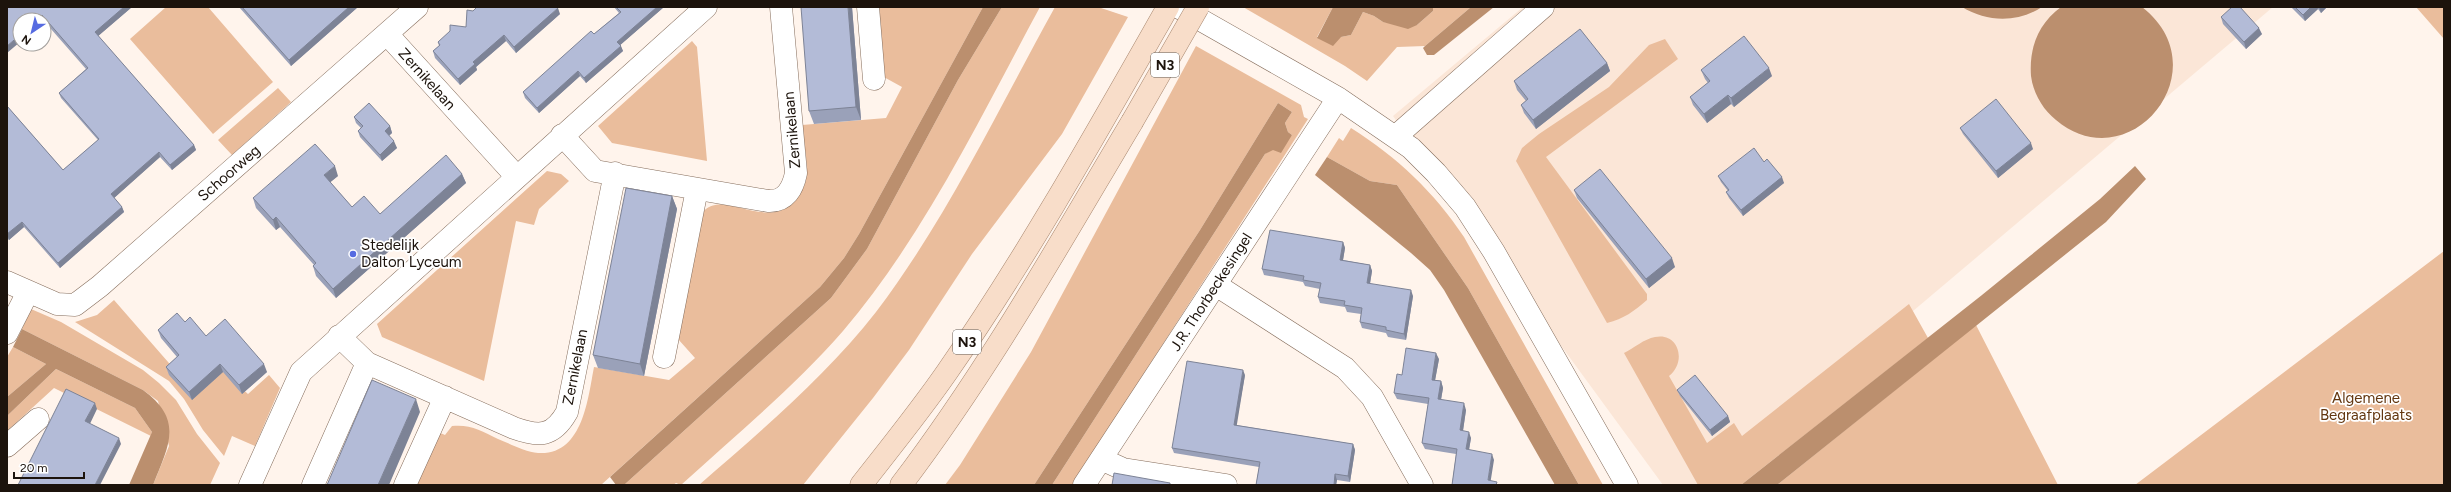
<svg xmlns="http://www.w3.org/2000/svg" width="2451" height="492" font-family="Figtree,sans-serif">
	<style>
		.built { fill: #fbe6d7 }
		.green { fill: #eabd9c }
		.water { fill: #bb8f6e }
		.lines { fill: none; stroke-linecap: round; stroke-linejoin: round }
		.minor-casing { stroke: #856d5c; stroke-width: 23 }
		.major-casing { stroke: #a8876f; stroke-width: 23 }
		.minor { stroke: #fff; stroke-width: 22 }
		.major { stroke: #f8ddc9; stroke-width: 22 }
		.major-bridge-casing { stroke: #a8876f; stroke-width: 23; stroke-linecap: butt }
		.major-bridge { stroke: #f8ddc9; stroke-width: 22 }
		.wall { fill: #9aa1b9 }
		.shaded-wall { fill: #7d8396 }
		.building { fill: #b3bbd7; stroke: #7d8396 }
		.poi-dot { fill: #566be1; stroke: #fff; stroke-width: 1.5 }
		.labels { text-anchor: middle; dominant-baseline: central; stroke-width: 3.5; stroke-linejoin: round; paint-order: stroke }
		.shield { fill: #fff; stroke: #605a55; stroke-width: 1 }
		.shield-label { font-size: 14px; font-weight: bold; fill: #1c130c }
		.street-label { font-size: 15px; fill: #1c130c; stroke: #fff }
		.poi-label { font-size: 15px; fill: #1c130c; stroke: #fff; text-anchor: start }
		.park-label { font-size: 15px; fill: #633710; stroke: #fff }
	</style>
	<rect width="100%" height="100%" fill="#fff4ec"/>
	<!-- built -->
	<path class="built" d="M1523,7H2273L1707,485H1663L1393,116Z"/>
	<!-- green -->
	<path class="green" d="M166,7H208L273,82L213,134L130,39Z
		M877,7H983L859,234L844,258L820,287L601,485H415L438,432L445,435L452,426C470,424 482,431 498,439C511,444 525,452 538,453C583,456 588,398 594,367L669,380L695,358L678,339L703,212C722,188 768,232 794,201C800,195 804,188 806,180C809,163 803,142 802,125L886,118L902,87L882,76Z
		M1002,7H1040C981,116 924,236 843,331C794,387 736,435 681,485L676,483L673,485H624L831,298L867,249L958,80Z
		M1055,7H1098L1128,17L1062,134L972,254L909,350L873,398L803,485H699C761,431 825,377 876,312C946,220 999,108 1055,7Z
		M1243,7H1333L1317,37H1341L1351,35L1363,12L1374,16L1383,22L1417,25L1433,11V7H1471L1425,46L1397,47L1367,81L1345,66Z
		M2416,7H2444V39Z
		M1665,39L1678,59L1546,157L1647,294V300C1634,311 1624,319 1607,323L1516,161L1522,148L1539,134L1609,87L1649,45Z
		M692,41L697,47L707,161L612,143L598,126Z
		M1196,46L1301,105L1304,117L1308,119L1072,485H1052L1265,154L1292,135L1288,132L1285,123L1292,112L1278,103L1200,230L1034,485H945L960,465L1031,352Z
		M278,88L291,102L232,155L218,140Z
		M1351,128C1397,157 1434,192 1464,237L1603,485H1579L1468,288L1397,185L1370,181L1327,157L1339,138L1343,141Z
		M547,171L561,174L569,181L539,209L534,225L516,221L484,381L382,337L377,324Z
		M2444,251V485H2135Z
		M114,300L175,370L169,375L220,369L248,394L269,375L280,388L255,446L232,436L224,456L203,430L184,399L169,381L75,322L97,315Z
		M1909,304L1928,338L1741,485H1698L1624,353C1634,348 1644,339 1655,337C1679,332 1687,362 1669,376L1707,443L1734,423L1742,436Z
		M31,309L61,322L143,370L159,383L176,400L197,434L220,463L210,485H153L169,446L158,401L143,390L22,329Z
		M1976,325L2058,485H1777Z
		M13,347L46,364L7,397V357Z
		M56,369L135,408L152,432L151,436L54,388L7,431V416Z"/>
	<!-- water -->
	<path class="water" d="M983,7H1002L958,80L867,249L831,298L624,485H616L610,477L820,287L844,258L859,234Z
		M1333,7H1433V11L1417,25L1408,29L1383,22L1374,16L1363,12L1351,35L1341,37L1333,46L1317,38Z
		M1471,7H1494L1434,55H1427L1423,48L1425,46Z
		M1962,7H2042C2017,23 1987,22 1962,7Z
		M2061,7H2142C2222,69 2130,182 2056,120C2043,110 2033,93 2031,76C2029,48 2038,24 2061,7Z
		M1278,103L1292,112L1285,123L1288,132L1292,135L1281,153L1273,150L1265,154L1052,485H1034L1200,230Z
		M1327,157L1370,181L1397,185L1468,288L1579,485H1555L1444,290L1430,270L1411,253L1315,175Z
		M2135,166L2146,179L2106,222L1777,485H1741L1982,295L2100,199Z
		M22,329L143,390C184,420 169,445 153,485H129L152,432L135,408L56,369L7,416V397L46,364L13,347Z"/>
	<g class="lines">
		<!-- minor casing -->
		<g class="minor-casing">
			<path id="minor" d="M868,7L874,79
				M1178,7L1338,98L1411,148L1436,173L1465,207L1494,252L1627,485
				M387,34L516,176
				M562,135L595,171L768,201C786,202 793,188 796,173L781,7
				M1395,137L1543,7
				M7,282L57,304L75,305L100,286L417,7
				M1216,285L1345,368L1372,397L1422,485
				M7,333L28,292
				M339,336L367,363L514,428C539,437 553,437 567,412L615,173
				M664,357L697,189
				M7,446L38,419
				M1101,459L1123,469L1226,485
				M250,485L301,372L706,7
				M313,485L367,363
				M405,485L445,397
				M1084,485L1338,98"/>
		</g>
		<!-- major casing -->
		<g class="major-casing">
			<path id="major" d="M861,485C890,448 920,411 947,372C1028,255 1098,130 1168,7
				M901,485C989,369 1058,246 1132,122"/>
		</g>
		<!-- minor -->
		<use href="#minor" class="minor"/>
		<!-- major -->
		<use href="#major" class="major"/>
		<!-- major-bridge casing -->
		<g class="major-bridge-casing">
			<path id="major-bridge" d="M1132,122L1198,7"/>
		</g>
		<!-- major-bridge -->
		<use href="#major-bridge" class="major-bridge"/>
	</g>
	<!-- wall -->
	<path class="wall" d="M7,7H132L98,36L194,145L196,150L172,170L160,157L114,198L122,207L124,212L60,268L24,227L9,240L7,238V106L63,170L98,140L61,98L59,93L86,69L44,21V20H20Z
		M239,7H358L291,66Z
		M614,7H664L620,45L623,51L586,83L580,76L539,113L525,98L523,92L594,34L619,13Z
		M852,7L861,120L814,124L809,111Z
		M2291,7H2327L2321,13L2318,9L2305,21Z
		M473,11L560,14L516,53L506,41L476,67L477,70L460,85L435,58L433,51L439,46L438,42L466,27Z
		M2221,17L2262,34L2246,49L2223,24Z
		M1607,63L1610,71L1536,129L1524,113L1521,105L1526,101L1517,90L1514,81Z
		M1701,70L1772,76L1734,107L1731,104L1707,123L1693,105L1690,97L1708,83L1705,79Z
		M354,117L390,126L392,133L389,136L397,148L382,161L360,137L358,131L361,128L356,123Z
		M1960,128L2033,149L1998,178L1963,134Z
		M1764,162L1784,183L1743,216L1729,198L1726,192L1728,191L1721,182L1718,176Z
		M462,174L466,183L336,298L316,276L313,266L314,265L280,227L276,230L256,208L253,198L338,176L330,182L352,207L380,214Z
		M1574,190L1675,267L1649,288L1577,198Z
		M672,196L677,209L644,376L598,368L593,355Z
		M1343,242L1345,248L1343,260L1370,265L1372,271L1370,284L1413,296L1406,340L1388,337L1386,333L1362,328L1360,322L1361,314L1347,312L1345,307L1320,303L1318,297L1320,289L1305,286L1303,282L1264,275L1262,269Z
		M185,322L206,336L267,372L242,394L223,372L192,400L169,375L166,367L177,357L161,338L158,330Z
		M1439,359L1435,380L1441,381L1443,388L1441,400L1466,410L1463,431L1471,438L1469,450L1494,460L1452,485L1456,454L1425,449L1422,443L1428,404L1397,399L1394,393L1402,375Z
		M1245,375L1236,425L1353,444L1355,450L1350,482L1337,480L1336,485H1256L1259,467L1174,453L1172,448Z
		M1677,390L1728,416L1730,422L1712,436L1680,396Z"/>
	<!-- shaded-wall -->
	<path class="shaded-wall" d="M124,7H132L97,37L95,32Z
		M349,7H358L291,66L289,60Z
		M657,7H664L618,47L617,42Z
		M848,7H852L861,120L856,107Z
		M2311,7H2317L2318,9L2305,21L2303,15Z
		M2319,7H2327L2321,13Z
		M558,8L560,14L516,53L514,47Z
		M42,15L43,20H37Z
		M2259,28L2262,34L2246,49L2244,42Z
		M20,35V42L7,53V46Z
		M504,35L506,41L476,67L477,70L460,85L458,79L473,62Z
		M621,46L623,51L586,83L584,78Z
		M1607,63L1610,71L1536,129L1533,120Z
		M1769,68L1772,76L1734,107L1731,98Z
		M578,71L580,76L539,113L537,108Z
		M1728,95L1731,104L1707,123L1704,114Z
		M390,126L392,133L387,137L385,131Z
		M394,141L397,148L382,161L380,155Z
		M2031,143L2033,149L1998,178L1996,171Z
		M194,145L196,150L172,170L170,165Z
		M159,152L160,157L113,199L111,194Z
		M335,166L338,176L327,185L324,175Z
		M462,174L466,183L336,298L333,289Z
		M1782,177L1784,183L1743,216L1741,210Z
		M672,196L677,209L644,376L640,364Z
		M122,207L124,212L60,268L58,263Z
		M276,217L280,227L276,230L273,220Z
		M22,222L24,227L9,240L7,234Z
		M1343,242L1345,248L1342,266L1340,260Z
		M1672,258L1675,267L1649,288L1646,279Z
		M1370,265L1372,271L1369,289L1367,283Z
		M1411,290L1413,296L1406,340L1404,334Z
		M1436,353L1439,359L1434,386L1432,380Z
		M220,364L223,372L192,400L189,392Z
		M264,364L267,372L242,394L239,385Z
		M1243,370L1245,375L1236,430L1234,425Z
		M1441,381L1443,388L1440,405L1438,399Z
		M416,399L420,412L389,485H378Z
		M95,403L97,409L88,428L85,421Z
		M1464,403L1466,410L1462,437L1460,430Z
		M1728,416L1730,422L1712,436L1710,430Z
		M1469,432L1471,438L1468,455L1466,449Z
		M119,438L121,444L100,485H95Z
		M1353,444L1355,450L1350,482L1348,476Z
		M1492,454L1494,460L1490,485L1488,480Z
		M1335,474L1337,480L1336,485H1334Z"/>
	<!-- building -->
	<path class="building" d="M7,7H124L95,32L194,145L170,165L159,152L111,194L122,207L58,263L22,222L7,234V106L63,170L99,139L59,93L88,68L42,15L37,20H20V35L7,46Z
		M242,7H349L289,60Z
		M477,7H557L558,8L514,47L504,35L473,62L475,64L458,79L433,51L440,45L438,42L450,31V25L466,27L467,10L473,11Z
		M616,7H657L617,42L621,46L584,78L578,71L537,108L523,92L591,31L594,34L621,12Z
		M801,7H848L856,107L809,111Z
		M2232,7H2240L2259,28L2244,42L2221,17Z
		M2295,7H2311L2303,15Z
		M1580,29L1607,63L1533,120L1521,105L1528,99L1514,81Z
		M1744,36L1769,68L1731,98L1728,95L1704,114L1690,97L1710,81L1701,70Z
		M1996,99L2031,143L1996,171L1960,128Z
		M369,103L390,126L385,131L394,141L380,155L358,131L363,126L354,117Z
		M315,144L335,166L324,175L352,207L364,196L380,214L446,155L462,174L333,289L313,266L316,263L276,217L273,220L253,198Z
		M1754,148L1764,162L1767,159L1782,177L1741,210L1726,192L1729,190L1718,176Z
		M1600,169L1672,258L1646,279L1574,190Z
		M626,188L672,196L640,364L593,355Z
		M1270,230L1343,242L1340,260L1370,265L1367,283L1411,290L1404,334L1386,330V327L1360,322L1362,308L1344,305L1345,301L1318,297L1321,283L1303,280L1304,276L1262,269Z
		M177,313L185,322L190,317L206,336L225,319L264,364L239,385L220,364L189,392L166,367L179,355L158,330Z
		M1406,348L1436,353L1432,380L1441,381L1438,399L1464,403L1460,430L1469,432L1466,449L1492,454L1488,480L1497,482L1496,485H1452L1457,449L1422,443L1429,398L1394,393L1397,374L1402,375Z
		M1187,361L1243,370L1234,425L1353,444L1348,476L1335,474L1334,485H1256L1260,462L1172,448Z
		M1695,375L1728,416L1710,430L1677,390Z
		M372,380L416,399L378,485H327Z
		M66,389L95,403L85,421L119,438L95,485H18Z
		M1114,473L1170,483V485H1112Z"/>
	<!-- markers -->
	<circle class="poi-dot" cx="353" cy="254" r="4"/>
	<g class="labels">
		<!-- shield labels -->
		<g class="shield">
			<rect x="1151" y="53" width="28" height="24" rx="3"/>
			<rect x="953" y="330" width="28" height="24" rx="3"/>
		</g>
		<g class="shield-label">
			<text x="1165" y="65">N3</text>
			<text x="967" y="342">N3</text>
		</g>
		<!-- street labels -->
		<g class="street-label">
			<text transform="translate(427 79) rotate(48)">Zernikelaan</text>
			<text transform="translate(792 130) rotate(-95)">Zernikelaan</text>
			<text transform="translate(229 173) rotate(-41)">Schoorweg</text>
			<text transform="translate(1211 292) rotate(-57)">J.R. Thorbeckesingel</text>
			<text transform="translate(575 367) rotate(-79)">Zernikelaan</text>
		</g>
		<!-- poi labels -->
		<g class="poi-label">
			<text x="361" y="245">Stedelijk<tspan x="361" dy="17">Dalton Lyceum</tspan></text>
		</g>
		<!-- park labels -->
		<g class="park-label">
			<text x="2366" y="398">Algemene<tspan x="2366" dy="17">Begraafplaats</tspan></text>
		</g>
	</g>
	<!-- border -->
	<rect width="2451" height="492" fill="none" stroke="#1c130c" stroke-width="16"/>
	<!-- north arrow -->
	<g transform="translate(32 32) rotate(215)"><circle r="19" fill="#ffffff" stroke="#a4a19e"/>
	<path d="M0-3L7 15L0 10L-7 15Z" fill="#566be1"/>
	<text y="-6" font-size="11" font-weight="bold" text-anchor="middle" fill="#1c130c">N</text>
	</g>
	<!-- scale -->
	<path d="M14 472v6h70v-6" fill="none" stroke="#1c130c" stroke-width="2"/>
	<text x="20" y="472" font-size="12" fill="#1c130c" stroke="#ffffff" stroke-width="3" paint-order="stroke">20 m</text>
</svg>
